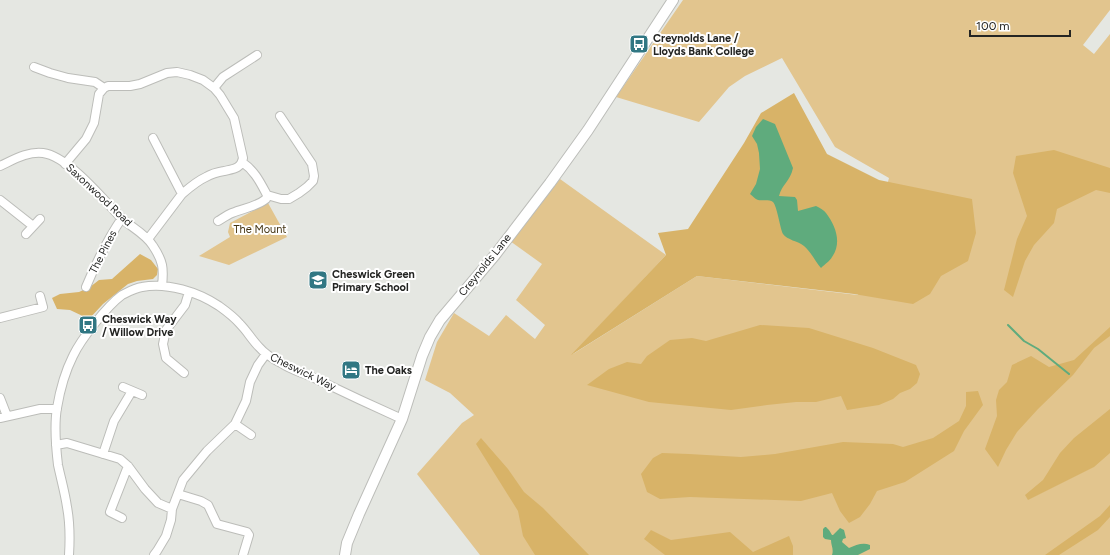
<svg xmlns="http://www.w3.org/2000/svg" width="1110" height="555" font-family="Figtree,sans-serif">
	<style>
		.green { fill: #e2c58e }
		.forest { fill: #d8b368 }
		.water { fill: #5fab7d }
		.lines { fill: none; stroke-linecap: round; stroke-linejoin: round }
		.stream { stroke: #5fab7d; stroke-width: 2 }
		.minor-casing { stroke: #bcbdb9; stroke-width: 10 }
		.tertiary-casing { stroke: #bcbdb9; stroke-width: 12 }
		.minor { stroke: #fff; stroke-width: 8 }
		.tertiary { stroke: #fff; stroke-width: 10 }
		.labels { text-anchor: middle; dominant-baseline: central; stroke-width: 4; stroke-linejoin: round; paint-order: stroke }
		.poi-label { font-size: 11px; font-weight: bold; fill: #242523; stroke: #fff; text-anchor: start }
		.street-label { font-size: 11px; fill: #242523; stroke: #fff }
		.park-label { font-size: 11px; fill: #433312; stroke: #fff }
	</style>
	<rect width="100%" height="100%" fill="#e5e7e2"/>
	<!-- green -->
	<path class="green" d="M683,0H1110V10L1083,45L1094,54L1110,34V555H480L417,474L462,423L474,415L450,393L425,380L437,342L454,313L489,336L506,315L535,339L545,325L516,300L542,264L510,241L560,179L666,255L573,354L697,276L858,295L889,178L835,147L782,58L745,76L729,87L699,122L616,97Z
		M268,203L287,237L229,265L199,256L230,237L228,232L230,223Z"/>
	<!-- forest -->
	<path class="forest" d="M794,93L827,154L879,180L972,199L976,233L968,261L941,276L930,294L913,304L854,294L697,276L571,355L666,255L658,233L688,229L744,143L761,113Z
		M1054,150L1110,168V193L1096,190L1057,209L1054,223L1034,245L1025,261L1013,297L1004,290L1017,239L1027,216L1013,173L1016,156Z
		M140,254L151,260L158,269L157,275L153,279L137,281L128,284L103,304L89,319L70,310L57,309L52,298L60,294L79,292L90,287L99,280L112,279Z
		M760,325L809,328L873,348L916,365L920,374L917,383L910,389L900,393L893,399L879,405L847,410L841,396L816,402H796L767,405L731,410L649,402L587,385L609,369L627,362L641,364L647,356L670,340L692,338L706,341Z
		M1110,327V336L1094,348L1073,375L1038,409L1017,432L1006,450L998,467L985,449L997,416L996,400L999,390L1007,382L1012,365L1031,356L1049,367L1074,360Z
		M978,391L983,405L964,431L954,451L905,482L877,491L870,504L860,517L849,523L840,511L832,493L801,501L690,497L660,499L647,492L641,474L653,458L662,453L689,454L741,457L775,454L843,442L893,444L903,447L933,438L959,421L966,406V392Z
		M1110,409V453L1094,467L1028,500L1025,495L1043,480L1060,453L1074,438Z
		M481,438L508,469L524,492L543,508L589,555H535L523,536L518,511L476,444Z
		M1110,505V517L1098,530L1059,555H1045L1100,516Z
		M651,530L671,540L730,532L753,552L789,536L793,546V555H665L644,539Z"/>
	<!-- water -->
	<path class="water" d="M763,119L775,124L793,168C790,182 782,184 779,196L795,197L797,200L798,211L816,206C820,208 824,210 826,213C836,226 842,243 832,257C830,261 825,264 821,268C815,261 811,252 804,246C798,241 787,240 783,234C780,228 777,206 773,202C769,199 762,201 758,200C755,199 753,196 750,194L756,184L760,169L759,153L757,144L752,136L756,127Z
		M825,527H826L829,530L832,535H833L840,528L844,530L846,538L843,539L842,542L849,548C856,545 863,542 870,545V549L858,555H832C834,549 831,546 831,540L825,539L823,537V529Z"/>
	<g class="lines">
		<!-- stream -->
		<path class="stream" d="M1008,325L1024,341L1038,349L1069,374"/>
		<!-- minor casing -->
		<g class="minor-casing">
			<path id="minor" d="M34,67L50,73L68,78L95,82L104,88
				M214,88L223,77L257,55
				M153,138L182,194
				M242,162C255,171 260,182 267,195L281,199H289L299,193L307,187L313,181L314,176L312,164L280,116
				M65,164L86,139L94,123L99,94L104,88L108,86H130L140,84L167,73L177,72L190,75L203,80L214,88L220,95L234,118L243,158C241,169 233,169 224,171C218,172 211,174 206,177C197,181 189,188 182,194L148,239
				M0,166C13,160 28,151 43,153C68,156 104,200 121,218C131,227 146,234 153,246C163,261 164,268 162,286
				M0,200L33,226
				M218,221C223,218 227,215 232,213C244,208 256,207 266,199L267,195
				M26,234L40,219
				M86,287C96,263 107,240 122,218
				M0,318L43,307L40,296
				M184,373L166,358L163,344L166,330L185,305L189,292
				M123,387L142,395
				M0,398L7,416
				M0,418L40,409H57
				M235,424L251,435
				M56,445L67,443L120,459L128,466L145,489L158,503L172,509
				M103,454L114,421L132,391
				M178,494L201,501L208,505L217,524L247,532L249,535L243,555
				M122,518L110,512L128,466
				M69,555C70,539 70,523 67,507C65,493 61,479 58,465C56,448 54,425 57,408C60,390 65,372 73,356C81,339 107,306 122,295C128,292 135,288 142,287C167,282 198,292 219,306C226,311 234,317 240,324C247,331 252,340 259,347C265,354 273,359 281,363C291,370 303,373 314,378C343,392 373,406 402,419
				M154,555L157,551L166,536L171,520L172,509L183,480L207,451L235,424L246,401L250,382L258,365L266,354"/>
		</g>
		<!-- tertiary casing -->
		<g class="tertiary-casing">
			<path id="tertiary" d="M345,555L347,543L359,514L402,419L422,356L430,337L440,320L495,255L550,183L588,130L673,0"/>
		</g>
		<!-- minor -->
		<use href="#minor" class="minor"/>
		<!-- tertiary -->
		<use href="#tertiary" class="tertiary"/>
	</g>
	<!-- icons -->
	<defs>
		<g id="bus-square" transform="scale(1)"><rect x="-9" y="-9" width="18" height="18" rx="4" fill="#317783" stroke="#fff"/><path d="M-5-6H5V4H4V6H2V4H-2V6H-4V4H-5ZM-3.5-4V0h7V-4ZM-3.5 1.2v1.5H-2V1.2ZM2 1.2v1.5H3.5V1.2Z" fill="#fff"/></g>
		<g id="school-square" transform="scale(1)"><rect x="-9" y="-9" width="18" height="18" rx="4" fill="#317783" stroke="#fff"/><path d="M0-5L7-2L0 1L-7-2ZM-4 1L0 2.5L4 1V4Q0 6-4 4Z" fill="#fff"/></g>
		<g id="hotel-square" transform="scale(1)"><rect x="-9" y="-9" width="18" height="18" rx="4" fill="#317783" stroke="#fff"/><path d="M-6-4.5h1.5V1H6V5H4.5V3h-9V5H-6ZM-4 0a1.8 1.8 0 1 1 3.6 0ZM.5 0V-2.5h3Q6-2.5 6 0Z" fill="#fff"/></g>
	</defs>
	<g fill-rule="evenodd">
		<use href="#bus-square" x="639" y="44"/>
		<use href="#school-square" x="318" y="280"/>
		<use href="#bus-square" x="88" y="325"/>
		<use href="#hotel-square" x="351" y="370"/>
	</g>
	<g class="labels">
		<!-- poi labels -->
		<g class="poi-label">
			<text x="653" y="38">Creynolds Lane /<tspan x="653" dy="13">Lloyds Bank College</tspan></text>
			<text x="332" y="274">Cheswick Green<tspan x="332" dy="13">Primary School</tspan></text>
			<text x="102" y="319">Cheswick Way<tspan x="102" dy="13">/ Willow Drive</tspan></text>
			<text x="365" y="370">The Oaks</text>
		</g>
		<!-- street labels -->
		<g class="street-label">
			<text transform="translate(99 195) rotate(43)">Saxonwood Road</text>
			<text transform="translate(103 252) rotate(-63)">The Pines</text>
			<text transform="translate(485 265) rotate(-51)">Creynolds Lane</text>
			<text transform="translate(303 372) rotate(26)">Cheswick Way</text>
		</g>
		<!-- park labels -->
		<g class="park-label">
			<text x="260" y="229">The Mount</text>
		</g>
	</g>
	<!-- scale -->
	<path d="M970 30v6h100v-6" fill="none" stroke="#242523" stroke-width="2"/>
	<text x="976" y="30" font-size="12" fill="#242523" stroke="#ffffff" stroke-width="3" paint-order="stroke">100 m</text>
</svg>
